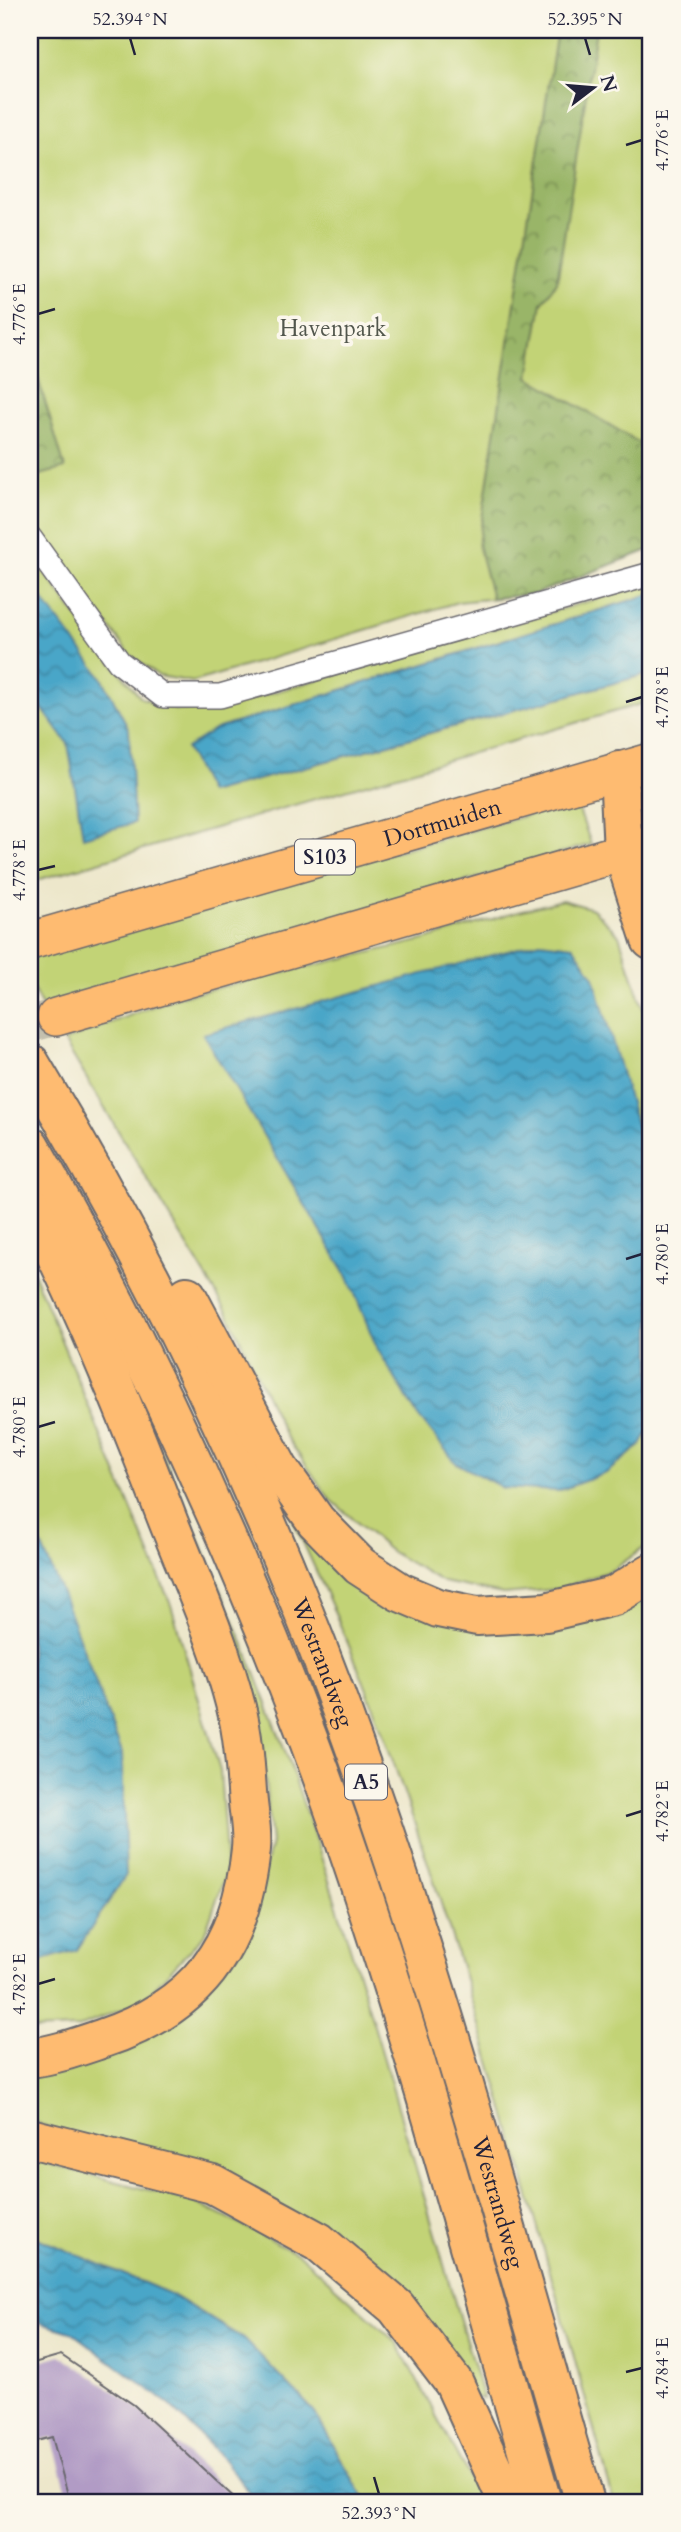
<svg xmlns="http://www.w3.org/2000/svg" width="681" height="2532" font-family="Cardo,serif">
	<style>
		.green { fill: #c2d376; stroke: #727a58; stroke-width: 2 }
		.forest { fill: url(#forest-crowns); stroke: #5e6c51; stroke-width: 2 }
		.water { fill: url(#water-waves); stroke: #366482; stroke-width: 2 }
		.building { fill: #b19bc5 }
		.lines { fill: none; stroke-linecap: round; stroke-linejoin: round }
		.primary-tunnel { stroke: #c4c0ae; stroke-width: 37; stroke-dasharray: 37 18; stroke-linecap: butt }
		.minor-casing { stroke: #69676d; stroke-width: 26 }
		.primary-casing { stroke: #69676d; stroke-width: 40 }
		.motorway-casing { stroke: #69676d; stroke-width: 42 }
		.minor { stroke: #fff; stroke-width: 23 }
		.primary { stroke: #febb71; stroke-width: 37 }
		.motorway { stroke: #febb71; stroke-width: 38 }
		.ticks { fill: none; stroke: #22223b; stroke-width: 2.5 }
		.labels { text-anchor: middle; dominant-baseline: central; stroke-width: 7; stroke-linejoin: round; paint-order: stroke }
		.shield { fill: #fbf7ec; stroke: #636270; stroke-width: 2 }
		.shield-label { font-size: 21px; font-weight: bold; fill: #22223b }
		.park-label { font-size: 23px; fill: #52574d; stroke: #fbf7ec }
		.street-label { font-size: 23px; fill: #22223b; stroke: #fbf7ec }
		.neatline { fill: none; stroke: #22223b; stroke-width: 2.5 }
		.ticks-label { font-size: 18px; text-anchor: middle; fill: #22223b }
	</style>
	<defs>
		<pattern id="forest-crowns" width="20" height="18" patternUnits="userSpaceOnUse" patternTransform="scale(1.75)"><rect width="20" height="18" fill="#99b567"/><path d="M2 6a3 3 0 1 1 6 0M12 15a3 3 0 1 1 6 0" fill="none" stroke="#7c9356"/></pattern>
		<pattern id="water-waves" width="16" height="10" patternUnits="userSpaceOnUse" patternTransform="scale(1.75)"><rect width="16" height="10" fill="#4aa6c8"/><path d="M0 5q4-4 8 0t8 0" fill="none" stroke="#3d87a4"/></pattern>
	</defs>
	<rect width="100%" height="100%" fill="#fbf7ec"/>
	<filter id="ink" filterUnits="userSpaceOnUse"><feTurbulence type="fractalNoise" baseFrequency=".0143" numOctaves="2"/><feDisplacementMap in="SourceGraphic" scale="14" xChannelSelector="R" yChannelSelector="G"/><feConvolveMatrix kernelMatrix="1 2 1 2 8 2 1 2 1" color-interpolation-filters="sRGB"/></filter>
	<filter id="wash" filterUnits="userSpaceOnUse"><feTurbulence type="fractalNoise" baseFrequency=".00686" numOctaves="4" result="noise"/><feDisplacementMap in="SourceGraphic" scale="28" xChannelSelector="R" yChannelSelector="G"/><feGaussianBlur stdDeviation="1.57" result="paint"/><feColorMatrix in="noise" values="0 0 0 0 0 0 0 0 0 0 0 0 0 0 0 0 0 1.4 0 .05"/><feComposite in="paint" operator="in"/></filter>
	<g filter="url(#wash)">
		<rect width="100%" height="100%" fill="#ede7cb"/>
		<!-- green -->
		<path class="green" d="M30,30H651V549L535,594L458,602L193,682L159,676L130,655L30,519Z
			M30,552L94,640L141,698L176,710L216,709L651,583V594L216,729L209,793L651,673V701L30,882Z
			M576,802L591,844L43,1008L30,984V951Z
			M562,900L593,909L619,935L651,1033V1543L612,1570L559,1589L503,1594L443,1582L390,1551L329,1498L285,1435L229,1315L64,1041L177,997L428,939L515,912Z
			M30,1265L171,1605L220,1771L227,1871L204,1935L142,2001L77,2028L30,2030Z
			M145,1413C195,1529 247,1646 290,1765C363,1973 420,2187 483,2398H475L372,2265L30,2120V2065L107,2056L252,1919L271,1843L263,1757Z
			M281,1492L422,1615L651,1588V2399L648,2433L651,2502H614C539,2233 468,1961 370,1698C344,1628 310,1560 281,1492Z
			M30,2159L194,2202L298,2253L397,2343L471,2481L478,2502H366L313,2410L244,2339L168,2293L30,2235Z"/>
		<!-- forest -->
		<path class="forest" d="M557,30H596L557,282L542,303L529,377L640,443L651,436V549L535,594L492,598L478,545Z
			M30,352L65,468L30,478Z"/>
		<!-- water -->
		<path class="water" d="M30,583L101,676L129,729L134,823L83,837L68,744L30,692Z
			M651,594V673L209,793L186,748L216,729Z
			M540,942L573,946L594,977L651,1176V1427L640,1446L606,1473L558,1491L503,1488L456,1463L416,1413L377,1348L348,1277L203,1034Z
			M30,1518L68,1608L122,1753L126,1875L77,1950L30,1964Z
			M30,2235L168,2293L244,2339L313,2410L366,2502H257L217,2452L166,2402L71,2332L30,2320Z"/>
		<g id="blocks">
			<!-- building -->
			<path class="building" d="M61,2355L134,2405L239,2502H70L52,2437L33,2442L30,2430V2364Z"/>
		</g>
	</g>
	<g filter="url(#ink)">
		<use href="#blocks" fill-opacity="0" stroke="#69676d" stroke-width="2"/>
		<g class="lines">
			<!-- primary-tunnel -->
			<path class="primary-tunnel" d="M30,1024L56,1017"/>
			<!-- minor casing -->
			<g class="minor-casing">
				<path id="minor" d="M30,538L119,662L163,696H220L651,574"/>
			</g>
			<!-- primary casing -->
			<g class="primary-casing">
				<g id="primary">
					<path id="s1" d="M30,941L651,762"/>
					<path d="M56,1017L651,844"/>
				</g>
			</g>
			<!-- motorway casing -->
			<g class="motorway-casing">
				<g id="motorway">
					<path d="M619,771L623,852L651,940"/>
					<path id="s2" d="M30,1063C149,1261 251,1470 332,1685C432,1952 505,2229 585,2502"/>
					<path d="M30,1146C139,1336 231,1535 309,1741C402,1989 468,2248 542,2502"/>
					<path d="M30,1203C81,1301 123,1404 163,1508C188,1573 219,1639 236,1707C243,1734 245,1763 247,1791C248,1810 253,1831 251,1849C241,1948 196,2008 101,2039C77,2047 55,2055 30,2058"/>
					<path d="M187,1296L279,1469L316,1521L360,1566L400,1592L438,1608L477,1616L546,1612L614,1596L651,1573"/>
					<path d="M30,2138L213,2184L319,2242L396,2307L454,2383L508,2502"/>
				</g>
			</g>
			<!-- minor -->
			<use href="#minor" class="minor"/>
			<!-- primary -->
			<use href="#primary" class="primary"/>
			<!-- motorway -->
			<use href="#motorway" class="motorway"/>
		</g>
	</g>
	<!-- ticks -->
	<path class="ticks" d="M130,38L135,55M585,38L590,55M626,145L642,140M38,314L55,309M626,702L642,697M38,870L55,866M626,1259L642,1254M38,1427L55,1422M626,1816L642,1811M38,1984L55,1979M626,2372L642,2368M374,2477L379,2494"/>
	<g class="labels">
		<!-- shield labels -->
		<g class="shield">
			<rect x="295" y="839.5" width="60" height="35" rx="5"/>
			<rect x="345" y="1764.5" width="42" height="35" rx="5"/>
		</g>
		<g class="shield-label">
			<text x="325" y="857">S103</text>
			<text x="366" y="1782">A5</text>
		</g>
		<!-- park labels -->
		<g class="park-label">
			<text x="333" y="328">Havenpark</text>
		</g>
		<!-- street labels -->
		<g class="street-label">
			<text stroke="none"><textPath href="#s1" startOffset="429">Dortmuiden</textPath></text>
			<text stroke="none"><textPath href="#s2" startOffset="668">Westrandweg</textPath></text>
			<text stroke="none"><textPath href="#s2" startOffset="1236">Westrandweg</textPath></text>
		</g>
	</g>
	<!-- margin -->
	<rect width="681" height="2532" fill="none" stroke="#fbf7ec" stroke-width="77"/>
	<!-- north arrow -->
	<g transform="translate(593 88) rotate(74)" stroke="#fbf7ec" stroke-width="5" paint-order="stroke">
	<path d="M0-5L12 26L0 18L-12 26Z" fill="#22223b"/>
	<text y="-10" font-size="19" font-weight="bold" text-anchor="middle" fill="#22223b">N</text>
	</g>
	<rect x="38" y="38" width="604" height="2456" class="neatline"/>
	<g class="ticks-label">
		<text x="130" y="25">52.394°N</text>
		<text x="585" y="25">52.395°N</text>
		<text transform="translate(662 140) rotate(-90)" y="6">4.776°E</text>
		<text transform="translate(19 314) rotate(-90)" y="6">4.776°E</text>
		<text transform="translate(662 697) rotate(-90)" y="6">4.778°E</text>
		<text transform="translate(19 870) rotate(-90)" y="6">4.778°E</text>
		<text transform="translate(662 1254) rotate(-90)" y="6">4.780°E</text>
		<text transform="translate(19 1427) rotate(-90)" y="6">4.780°E</text>
		<text transform="translate(662 1811) rotate(-90)" y="6">4.782°E</text>
		<text transform="translate(19 1984) rotate(-90)" y="6">4.782°E</text>
		<text transform="translate(662 2368) rotate(-90)" y="6">4.784°E</text>
		<text x="379" y="2519">52.393°N</text>
	</g>
</svg>
